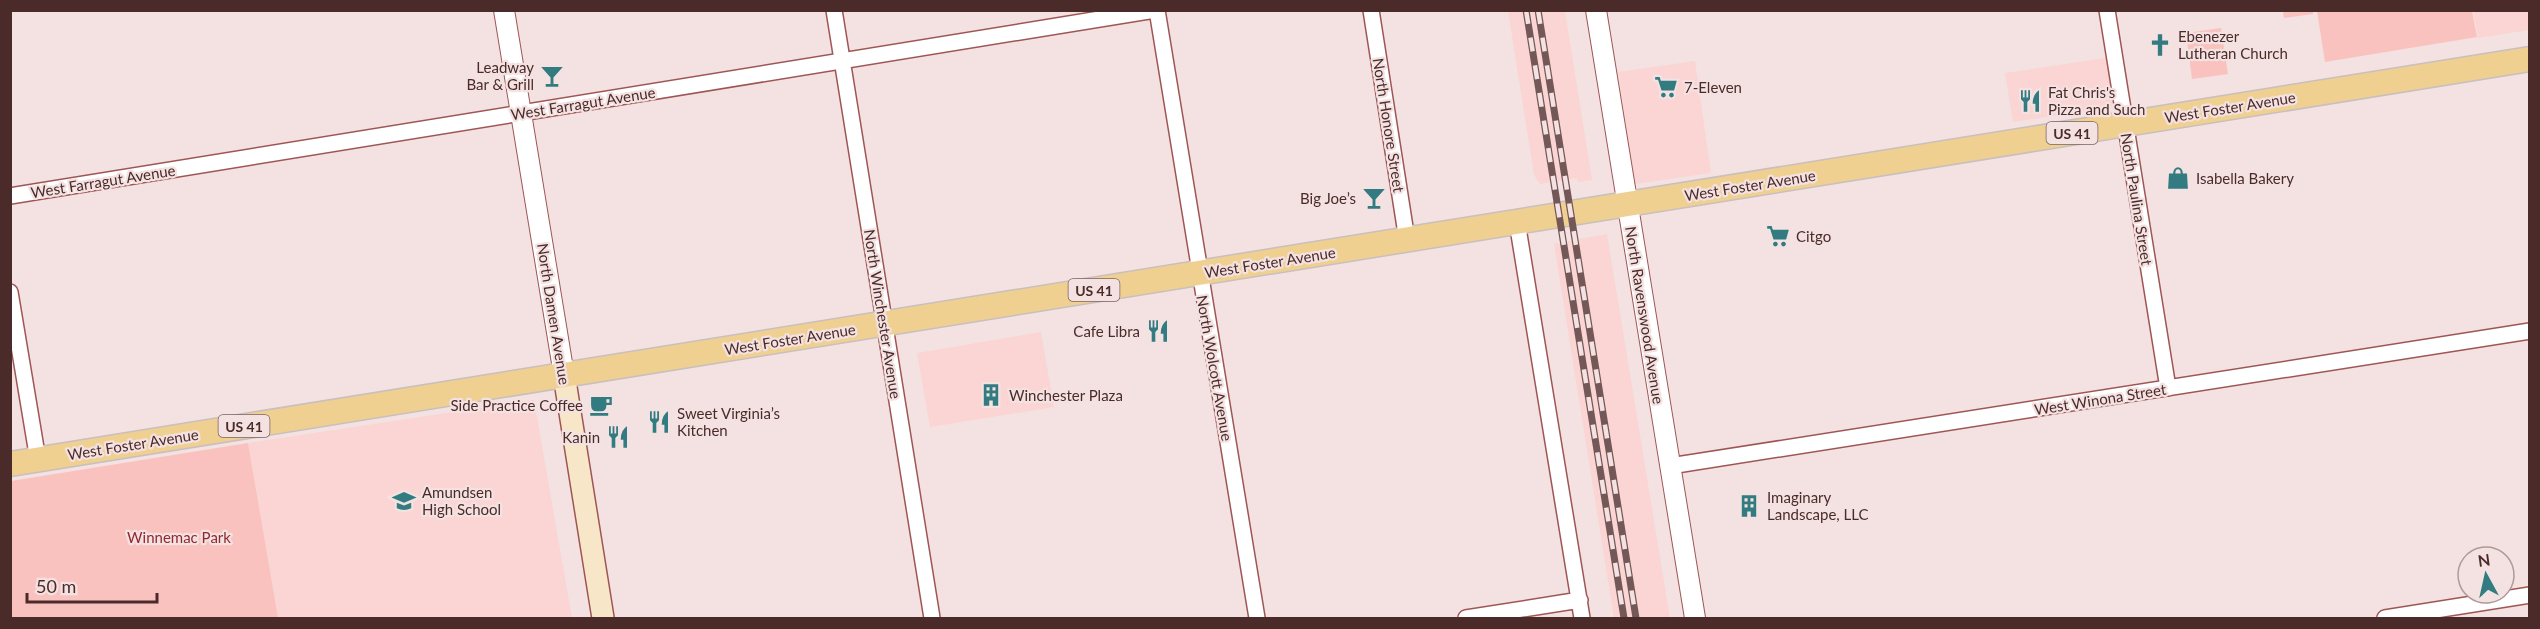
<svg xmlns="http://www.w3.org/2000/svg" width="2540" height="629" font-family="Lato,sans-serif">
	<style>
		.built { fill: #fad5d3 }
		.green { fill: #f9c2bf }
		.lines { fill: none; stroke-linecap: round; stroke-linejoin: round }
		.minor-casing { stroke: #9e5655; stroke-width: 18 }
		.tertiary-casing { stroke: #9e5655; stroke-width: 22 }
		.secondary-casing { stroke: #9e5655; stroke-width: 24 }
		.primary-casing { stroke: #c9bfbf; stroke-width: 27 }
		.minor { stroke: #fff; stroke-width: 15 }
		.tertiary { stroke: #fff; stroke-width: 20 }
		.secondary { stroke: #f7e7c8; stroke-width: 21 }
		.primary { stroke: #efd090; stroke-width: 24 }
		.rail-casing { stroke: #745857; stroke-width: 7 }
		.rail { stroke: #f3e2e1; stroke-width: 4.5; stroke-dasharray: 14; stroke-linecap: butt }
		.labels { text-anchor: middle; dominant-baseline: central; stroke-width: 4.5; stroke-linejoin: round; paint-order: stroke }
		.shield { fill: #f3e2e1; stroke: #7d6261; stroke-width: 1.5 }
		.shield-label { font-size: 14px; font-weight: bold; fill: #4b2b2a }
		.poi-label { font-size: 15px; fill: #4b2b2a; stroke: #f3e2e1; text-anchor: start }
		.street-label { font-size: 15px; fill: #4b2b2a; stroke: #f3e2e1 }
		.park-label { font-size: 15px; fill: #92292f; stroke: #f3e2e1 }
	</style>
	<rect width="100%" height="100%" fill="#f3e2e1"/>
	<!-- built -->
	<path class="built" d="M1508,11H1565L1592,180L1578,182L1577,178L1540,184L1534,175Z
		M2473,11H2529V30L2478,38Z
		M2112,57L2120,106L2013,122L2005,73Z
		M1695,61L1711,173L1635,184L1618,72Z
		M1607,234L1670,618H1614L1554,244Z
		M1041,332L1054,407L930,427L917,353Z
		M534,400L572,618H277L248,443Z"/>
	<!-- green -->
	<path class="green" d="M2283,11H2313V14L2284,18Z
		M2317,11H2472L2477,37L2325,62Z
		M2221,28L2228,74L2192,79L2186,33Z
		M248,443L278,618H11V481Z"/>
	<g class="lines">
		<!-- minor casing -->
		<g class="minor-casing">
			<path id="minor" d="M834,10L932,618
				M1157,10L1257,618
				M1371,10L1407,240
				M2107,10L2168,388
				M10,196L1155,10
				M1517,222L1582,618
				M10,292L38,460
				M1670,466L2530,331
				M1466,618L1580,600
				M2385,618L2530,595"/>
		</g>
		<!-- tertiary casing -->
		<g class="tertiary-casing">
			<path id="tertiary" d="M504,10L564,375
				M1596,10L1695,618"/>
		</g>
		<!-- secondary casing -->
		<g class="secondary-casing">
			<path id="secondary" d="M564,375L603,618"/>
		</g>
		<!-- primary casing -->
		<g class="primary-casing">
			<path id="primary" d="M10,464L2530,59"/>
		</g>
		<!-- minor -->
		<use href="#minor" class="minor"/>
		<!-- tertiary -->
		<use href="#tertiary" class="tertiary"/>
		<!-- secondary -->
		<use href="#secondary" class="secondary"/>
		<!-- primary -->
		<use href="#primary" class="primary"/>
		<!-- rail casing -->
		<g class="rail-casing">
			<path id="rail" d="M1526,10L1624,618
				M1538,10L1636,618"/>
		</g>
		<!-- rail -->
		<use href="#rail" class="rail"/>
	</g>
	<!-- icons -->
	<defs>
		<g id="church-bare" transform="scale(1.8)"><path d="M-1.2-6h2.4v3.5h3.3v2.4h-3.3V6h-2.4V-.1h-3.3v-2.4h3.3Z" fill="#327b80" stroke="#f3e2e1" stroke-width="2.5" paint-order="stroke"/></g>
		<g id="bar-bare" transform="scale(1.8)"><path d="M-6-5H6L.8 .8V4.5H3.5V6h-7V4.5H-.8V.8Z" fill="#327b80" stroke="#f3e2e1" stroke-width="2.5" paint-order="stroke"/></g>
		<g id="supermarket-bare" transform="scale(1.8)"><path d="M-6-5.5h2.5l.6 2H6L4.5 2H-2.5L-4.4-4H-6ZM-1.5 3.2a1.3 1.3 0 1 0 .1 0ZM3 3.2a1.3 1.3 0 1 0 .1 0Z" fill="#327b80" stroke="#f3e2e1" stroke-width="2.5" paint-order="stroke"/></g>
		<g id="restaurant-bare" transform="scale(1.8)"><path d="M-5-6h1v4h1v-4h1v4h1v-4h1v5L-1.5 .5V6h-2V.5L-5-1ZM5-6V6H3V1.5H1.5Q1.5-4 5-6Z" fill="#327b80" stroke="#f3e2e1" stroke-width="2.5" paint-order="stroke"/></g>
		<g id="shop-bare" transform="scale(1.8)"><path d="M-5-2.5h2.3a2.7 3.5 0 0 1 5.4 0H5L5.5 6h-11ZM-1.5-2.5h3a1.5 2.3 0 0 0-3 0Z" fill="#327b80" stroke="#f3e2e1" stroke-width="2.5" paint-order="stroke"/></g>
		<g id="building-bare" transform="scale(1.8)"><path d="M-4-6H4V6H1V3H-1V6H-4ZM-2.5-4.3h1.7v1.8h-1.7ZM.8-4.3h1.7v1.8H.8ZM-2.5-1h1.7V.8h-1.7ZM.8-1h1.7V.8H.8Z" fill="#327b80" stroke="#f3e2e1" stroke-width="2.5" paint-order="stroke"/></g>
		<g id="cafe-bare" transform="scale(1.8)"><path d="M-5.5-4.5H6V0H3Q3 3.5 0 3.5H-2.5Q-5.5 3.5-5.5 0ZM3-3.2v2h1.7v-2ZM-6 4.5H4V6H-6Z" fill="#327b80" stroke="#f3e2e1" stroke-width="2.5" paint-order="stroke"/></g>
		<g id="school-bare" transform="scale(1.8)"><path d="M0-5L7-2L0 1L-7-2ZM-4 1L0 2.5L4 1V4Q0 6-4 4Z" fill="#327b80" stroke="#f3e2e1" stroke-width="2.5" paint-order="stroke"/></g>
	</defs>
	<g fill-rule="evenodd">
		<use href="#church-bare" x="2160" y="45"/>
		<use href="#bar-bare" x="552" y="76"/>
		<use href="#supermarket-bare" x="1666" y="87"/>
		<use href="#restaurant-bare" x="2030" y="101"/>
		<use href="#shop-bare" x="2178" y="178"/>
		<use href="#bar-bare" x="1374" y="198"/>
		<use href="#supermarket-bare" x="1778" y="236"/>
		<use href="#restaurant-bare" x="1158" y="331"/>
		<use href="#building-bare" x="991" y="395"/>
		<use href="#cafe-bare" x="601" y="405"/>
		<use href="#restaurant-bare" x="659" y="422"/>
		<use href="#restaurant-bare" x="618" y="437"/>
		<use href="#school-bare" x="404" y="501"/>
		<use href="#building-bare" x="1749" y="506"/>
	</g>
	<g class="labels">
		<!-- shield labels -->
		<g class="shield">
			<rect x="2046.5" y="122" width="51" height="22" rx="4.5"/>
			<rect x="1068.5" y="279" width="51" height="22" rx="4.5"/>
			<rect x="218.5" y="415" width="51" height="22" rx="4.5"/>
		</g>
		<g class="shield-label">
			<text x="2072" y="133">US 41</text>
			<text x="1094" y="290">US 41</text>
			<text x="244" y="426">US 41</text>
		</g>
		<!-- poi labels -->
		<g class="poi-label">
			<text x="2178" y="36">Ebenezer<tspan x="2178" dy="17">Lutheran Church</tspan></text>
			<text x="534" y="67" text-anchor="end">Leadway<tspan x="534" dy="17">Bar &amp; Grill</tspan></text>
			<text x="1684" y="87">7-Eleven</text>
			<text x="2048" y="92">Fat Chris's<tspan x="2048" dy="17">Pizza and Such</tspan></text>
			<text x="2196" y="178">Isabella Bakery</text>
			<text x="1356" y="198" text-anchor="end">Big Joe’s</text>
			<text x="1796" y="236">Citgo</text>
			<text x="1140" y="331" text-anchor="end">Cafe Libra</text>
			<text x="1009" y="395">Winchester Plaza</text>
			<text x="583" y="405" text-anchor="end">Side Practice Coffee</text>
			<text x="677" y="413">Sweet Virginia’s<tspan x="677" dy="17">Kitchen</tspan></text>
			<text x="600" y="437" text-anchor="end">Kanin</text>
			<text x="422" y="492">Amundsen<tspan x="422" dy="17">High School</tspan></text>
			<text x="1767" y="497">Imaginary<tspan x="1767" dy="17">Landscape, LLC</tspan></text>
		</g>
		<!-- street labels -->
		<g class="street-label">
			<text transform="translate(583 103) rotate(-9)">West Farragut Avenue</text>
			<text transform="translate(2230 107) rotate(-9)">West Foster Avenue</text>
			<text transform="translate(1389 125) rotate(81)">North Honore Street</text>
			<text transform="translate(103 181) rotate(-9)">West Farragut Avenue</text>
			<text transform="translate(1750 185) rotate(-9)">West Foster Avenue</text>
			<text transform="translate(2137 199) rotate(81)">North Paulina Street</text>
			<text transform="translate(1270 262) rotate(-9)">West Foster Avenue</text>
			<text transform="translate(554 314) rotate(81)">North Damen Avenue</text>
			<text transform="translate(883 314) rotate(81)">North Winchester Avenue</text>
			<text transform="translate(1645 315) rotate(81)">North Ravenswood Avenue</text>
			<text transform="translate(790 339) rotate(-9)">West Foster Avenue</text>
			<text transform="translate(1215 368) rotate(80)">North Wolcott Avenue</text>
			<text transform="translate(2100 399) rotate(-9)">West Winona Street</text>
			<text transform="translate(133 444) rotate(-9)">West Foster Avenue</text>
		</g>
		<!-- park labels -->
		<g class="park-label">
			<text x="179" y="537">Winnemac Park</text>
		</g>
	</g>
	<!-- border -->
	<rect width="2540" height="629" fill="none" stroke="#4b2b2a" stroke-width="24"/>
	<!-- north arrow -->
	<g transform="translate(2486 575) rotate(352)"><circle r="28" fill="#f3e2e1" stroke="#b09998" stroke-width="1.5"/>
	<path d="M0-4.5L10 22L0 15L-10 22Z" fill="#327b80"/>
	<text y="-9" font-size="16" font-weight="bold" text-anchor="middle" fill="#4b2b2a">N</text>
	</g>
	<!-- scale -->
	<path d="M27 593v9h130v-9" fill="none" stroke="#4b2b2a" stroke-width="3"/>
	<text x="36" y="593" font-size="18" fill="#4b2b2a" stroke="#f3e2e1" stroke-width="4.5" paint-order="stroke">50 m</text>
</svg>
